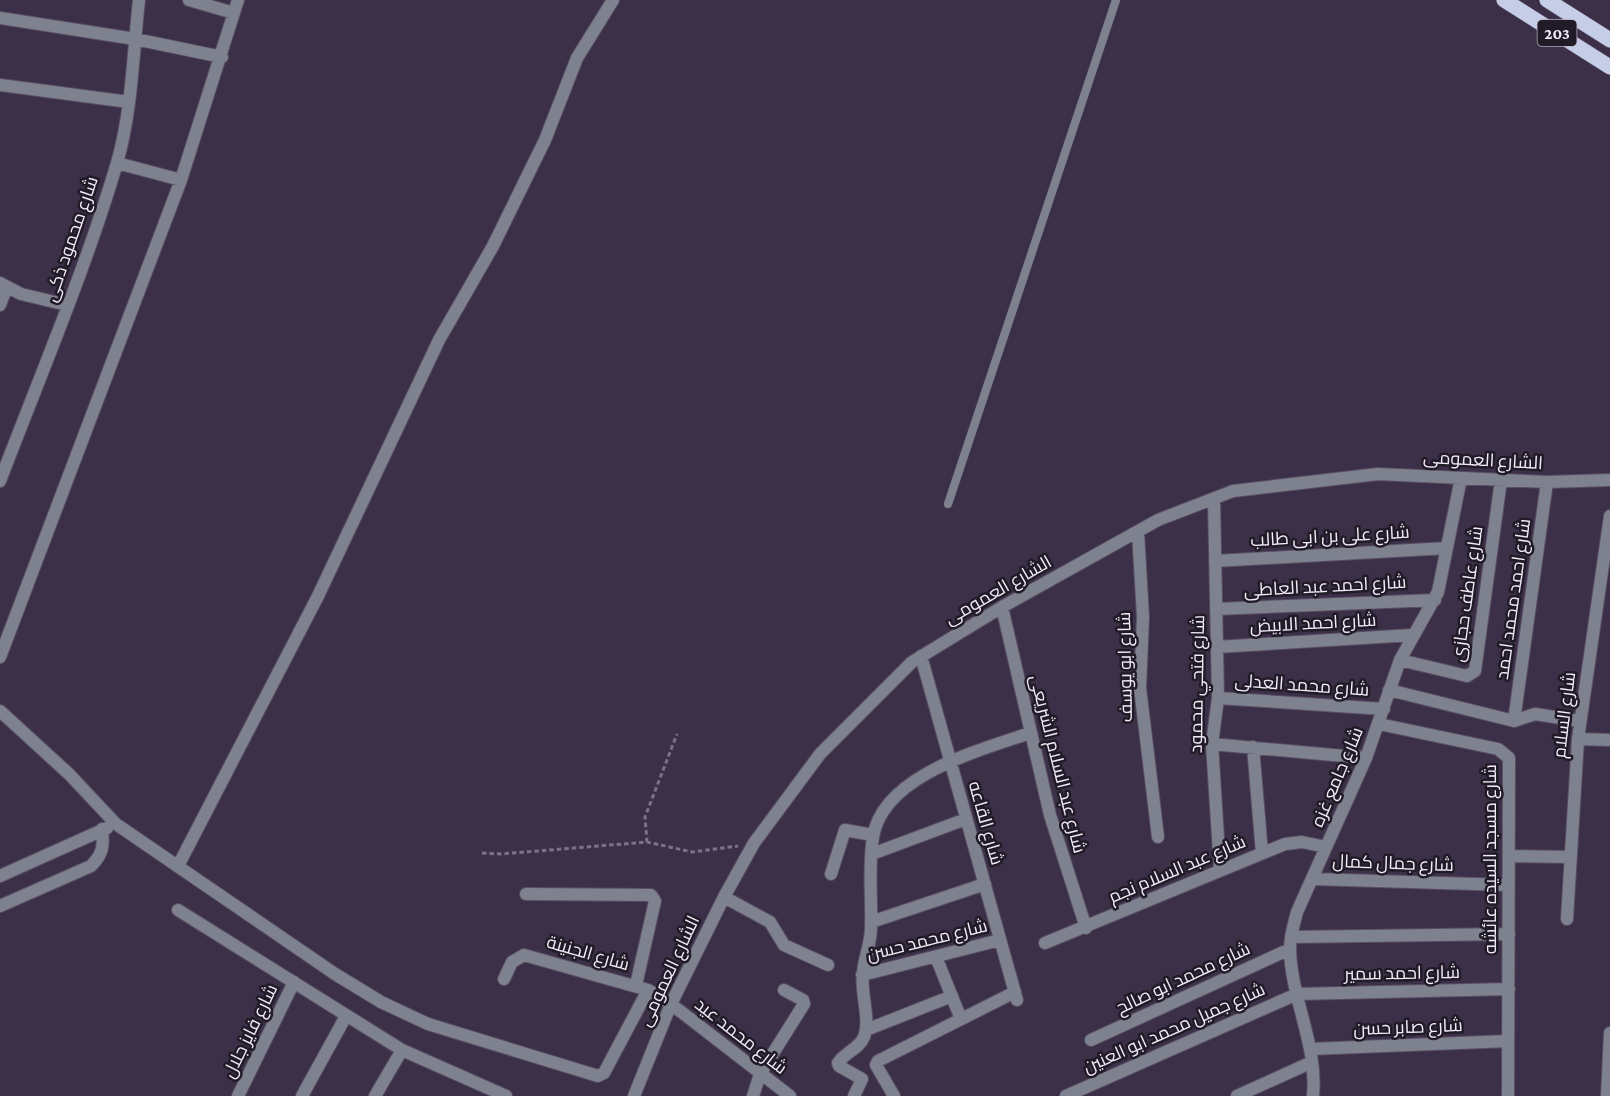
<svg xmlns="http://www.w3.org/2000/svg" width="1610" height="1096" font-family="'Crimson Pro',Cairo,serif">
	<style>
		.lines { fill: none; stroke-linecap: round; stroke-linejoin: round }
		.lane-casing { stroke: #594e64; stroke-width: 9 }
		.street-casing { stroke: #594e64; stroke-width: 14 }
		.primary-casing { stroke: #594e64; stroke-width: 16 }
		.path { stroke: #7c7186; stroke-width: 3; stroke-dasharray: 4.5 3; stroke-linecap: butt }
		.lane { stroke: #7e828f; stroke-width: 8 }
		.street { stroke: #7e828f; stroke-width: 12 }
		.primary { stroke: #c6cde7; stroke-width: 15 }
		.labels { text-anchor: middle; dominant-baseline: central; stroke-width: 5; stroke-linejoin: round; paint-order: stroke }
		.shield { fill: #201b26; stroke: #b3acba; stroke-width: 1.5 }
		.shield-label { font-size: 16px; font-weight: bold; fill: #f2eafa }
		.street-label { font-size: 18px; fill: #f2eafa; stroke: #201b26 }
	</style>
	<rect width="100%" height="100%" fill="#3c3048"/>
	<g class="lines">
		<!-- lane casing -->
		<g class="lane-casing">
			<path id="lane" d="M948,504L1116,0"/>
		</g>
		<!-- street casing -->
		<g class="street-casing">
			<path id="street" d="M189,0L234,13
				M0,18L135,39L222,57
				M0,85L129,102
				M117,163L181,180
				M0,283L21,294L67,305
				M0,305L6,289
				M0,481C40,376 85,271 117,163C132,111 133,54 139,0
				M1214,500L1218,698L1212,744L1220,869
				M1138,532L1143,617L1140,688L1158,837
				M1215,561L1447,548
				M1002,607L1050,815L1086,928
				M1216,609L1435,600
				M1217,647L1412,635
				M921,656L1017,1000
				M0,657L181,180L238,0
				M1400,660L1467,676L1475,671L1501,480
				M1389,690L1514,721L1535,714L1580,721
				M1218,698L1384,709
				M0,711L69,774L116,824L335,974L381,1002L428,1024L598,1076L604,1073L648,990
				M1514,721L1547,482
				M1379,724L1498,749L1509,758L1508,1096
				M1578,739L1610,740
				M1212,744L1366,758
				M1253,747L1262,853
				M872,854L966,819
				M1509,856L1571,857
				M178,866L318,596L439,340L493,246L545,140L577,58L613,0
				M831,874L845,830L873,835
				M0,876L107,828
				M1312,879L1508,885
				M526,894L651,895L655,901L636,985
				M724,897L770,922L784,945L828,965
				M0,906L91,866C103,854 104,846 102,829
				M178,910L402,1050L506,1096
				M1567,919L1578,739L1610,516
				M871,922L985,884
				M1291,937L1509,934
				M1045,943L1285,844L1302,842L1326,847
				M936,957L961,1019
				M862,975L1000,940
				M504,979L512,962L524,955L648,990L671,1004L790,1096
				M866,1030L952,996
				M1091,1040L1290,949
				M1310,1049L1508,1041
				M238,1096L294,982
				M302,1096L346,1016
				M375,1096L402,1050
				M634,1096L671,1004L724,897L754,843L820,754L912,662L1002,607L1158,520L1233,491L1378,474L1547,482L1610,480
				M753,1096L760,1074L804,1004L803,1000L784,990
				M854,1096L862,1079L839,1066L838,1063C845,1052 859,1049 864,1037C871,1019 860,993 863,973C864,958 871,943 871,928C872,898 868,867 873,837C883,775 981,750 1030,733
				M894,1096L876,1065L878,1061L1015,992
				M1066,1096L1297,994L1509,989
				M1237,1096L1312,1062
				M1313,1096C1318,1045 1291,999 1290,949C1290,936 1294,924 1297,912L1366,758L1400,660L1438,592L1461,478
				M1607,1096L1610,1033"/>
		</g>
		<!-- primary casing -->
		<g class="primary-casing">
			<path id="primary" d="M1504,0L1610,67
				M1547,0L1610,40"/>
		</g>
		<!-- path -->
		<path class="path" d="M647,842L645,817L677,734
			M482,853L501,854L647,842L692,852L738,846"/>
		<!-- lane -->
		<use href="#lane" class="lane"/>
		<!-- street -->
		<use href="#street" class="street"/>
		<!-- primary -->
		<use href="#primary" class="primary"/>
	</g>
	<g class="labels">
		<!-- shield labels -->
		<rect class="shield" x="1537.5" y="20" width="39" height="26" rx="4.5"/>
		<g class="shield-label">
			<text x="1557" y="33">203</text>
		</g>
		<!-- street labels -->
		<g class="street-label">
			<text transform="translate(71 239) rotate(-71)">شارع محمود ذكى</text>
			<text transform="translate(1483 460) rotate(3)">الشارع العمومى</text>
			<text transform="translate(1330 536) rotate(-3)">شارع على بن ابى طالب</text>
			<text transform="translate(1325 586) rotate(-3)">شارع احمد عبد العاطى</text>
			<text transform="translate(998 590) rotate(-30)">الشارع العمومى</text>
			<text transform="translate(1467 594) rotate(-82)">شارع عاطف حجازى</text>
			<text transform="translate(1513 599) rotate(-82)">شارع احمد محمد احمد</text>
			<text transform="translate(1313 623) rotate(-3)">شارع احمد الابيض</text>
			<text transform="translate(1125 667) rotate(-91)">شارع ابو يوسف</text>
			<text transform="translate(1197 684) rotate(-89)">شارع فتحي محمود</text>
			<text transform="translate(1302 685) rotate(4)">شارع محمد العدلى</text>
			<text transform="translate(1564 715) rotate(-83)">شارع السلام</text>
			<text transform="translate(1058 764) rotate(76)">شارع عبد السلام الشريعى</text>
			<text transform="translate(1337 777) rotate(-67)">شارع جامع غزه</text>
			<text transform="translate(986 823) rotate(74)">شارع القاعه</text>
			<text transform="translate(1490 859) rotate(-90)">شارع مسجد السيده عائشه</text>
			<text transform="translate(1393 863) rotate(2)">شارع جمال كمال</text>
			<text transform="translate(1177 869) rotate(-23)">شارع عبد السلام نجم</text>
			<text transform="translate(927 940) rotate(-14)">شارع محمد حسن</text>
			<text transform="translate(588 953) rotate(16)">شارع الجنينة</text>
			<text transform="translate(669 971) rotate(-65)">الشارع العمومى</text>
			<text transform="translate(1402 973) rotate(-1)">شارع احمد سمير</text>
			<text transform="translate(1183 978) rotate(-25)">شارع محمد ابو صالح</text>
			<text transform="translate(1408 1027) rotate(-2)">شارع صابر حسن</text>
			<text transform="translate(1174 1028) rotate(-24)">شارع جميل محمد ابو العنين</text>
			<text transform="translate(250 1031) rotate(-64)">شارع فايز جلال</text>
			<text transform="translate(741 1036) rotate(38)">شارع محمد عيد</text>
		</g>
	</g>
</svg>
